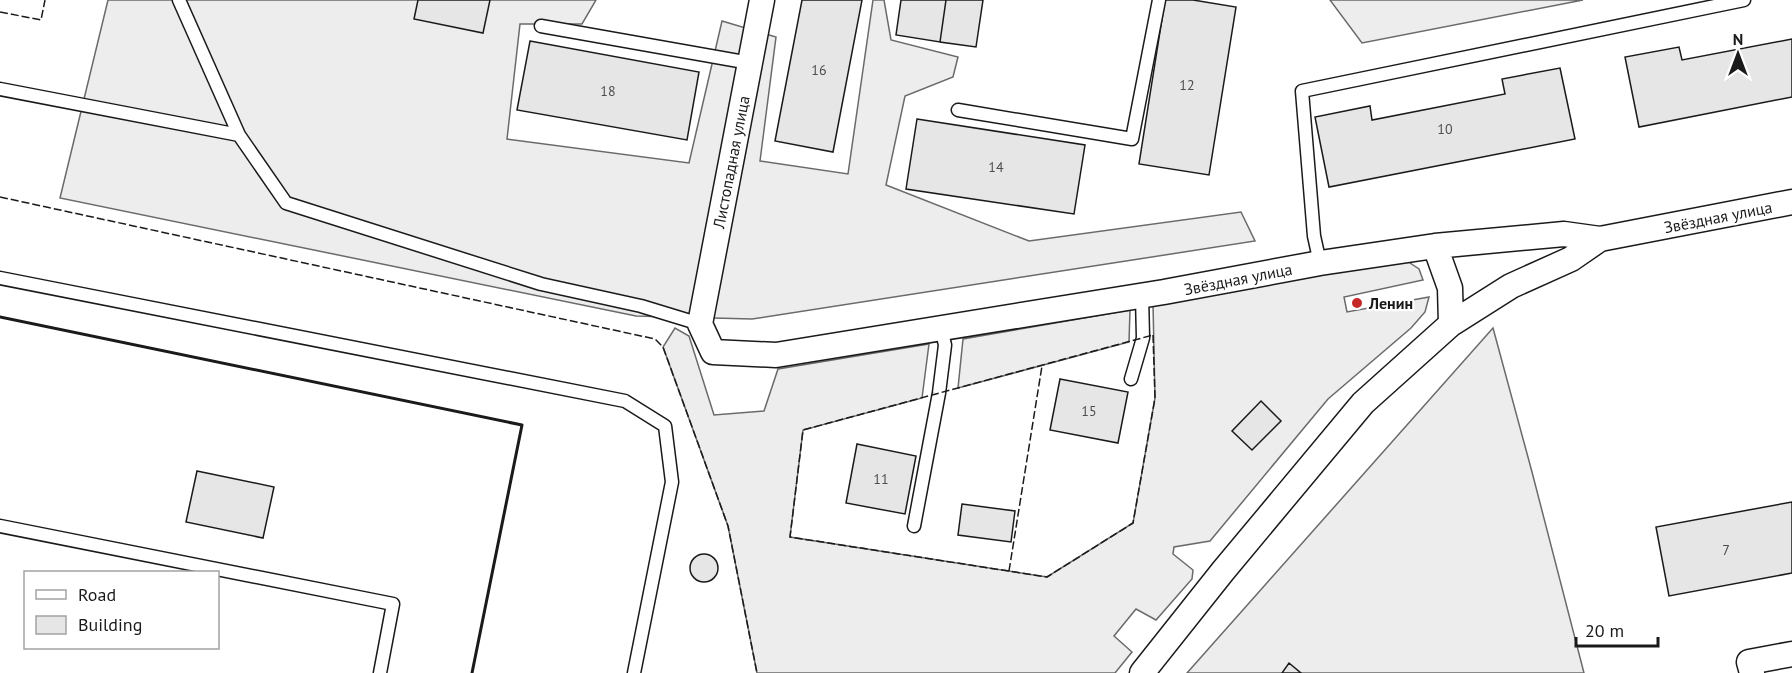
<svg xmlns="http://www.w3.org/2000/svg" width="1792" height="673" font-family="'PT Sans',sans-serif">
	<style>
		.built { fill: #ededed; stroke: #6a6a6a; stroke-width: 1.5 }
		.building { fill: #e6e6e6; stroke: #1a1a1a; stroke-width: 1.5 }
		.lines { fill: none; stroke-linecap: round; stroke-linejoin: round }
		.lane-casing { stroke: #1a1a1a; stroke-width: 15 }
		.street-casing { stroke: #1a1a1a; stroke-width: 27 }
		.lane { stroke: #fff; stroke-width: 12 }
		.street { stroke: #fff; stroke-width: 24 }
		.fence { stroke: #1a1a1a; stroke-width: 1.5; stroke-dasharray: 8 3; stroke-linecap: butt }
		.wall { stroke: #1a1a1a; stroke-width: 3 }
		.poi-dot { fill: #c62828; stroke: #fff; stroke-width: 2 }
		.labels { text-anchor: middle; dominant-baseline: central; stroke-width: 4.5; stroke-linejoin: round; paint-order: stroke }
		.number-label { font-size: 14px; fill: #4d4d4d }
		.street-label { font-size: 16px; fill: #1a1a1a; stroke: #fff }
		.poi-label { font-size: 16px; font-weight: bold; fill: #1a1a1a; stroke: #fff; text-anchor: start }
	</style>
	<rect width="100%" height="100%" fill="#fff"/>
	<!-- built -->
	<path class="built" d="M108,0H596L582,24H520L507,139L689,163L722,21L776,37L760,161L848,174L873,0H884L891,40L958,57L953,77L905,96L886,185L1029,241L1241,212L1255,241L752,319L636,316L60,198Z
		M1330,0H1583L1362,43Z
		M1404,259L1419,269L1423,280L1344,297L1347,312L1429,297L1425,312L1411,328L1328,399L1210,541L1174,547L1173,554L1193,570L1192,579L1156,620L1136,609L1114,636L1132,652L1115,673H757L728,526L663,347L675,328L689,336L714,415L764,411L778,369L929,344L922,398L803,430L790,537L1047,577L1133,523L1155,398L1153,304Z
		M1130,310L1129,342L958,388L963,339Z
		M1493,328L1532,472L1584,673H1187Z"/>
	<!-- building -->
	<path class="building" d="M418,0H490L483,33L414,19Z
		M802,0H862L833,152L775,141Z
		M901,0H946L940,42L896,35Z
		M946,0H983L976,47L940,42Z
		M1165,0H1193L1236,7L1209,175L1139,164Z
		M1792,39V97L1639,127L1625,57L1679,47L1682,60Z
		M530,41L699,72L687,140L517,110Z
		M1560,68L1575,139L1329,187L1315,117L1370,106L1372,120L1505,94L1502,79Z
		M917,119L1085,145L1074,214L906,189Z
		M1060,379L1128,392L1118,443L1050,430Z
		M1261,401L1281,421L1252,450L1232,431Z
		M857,444L916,456L905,514L846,503Z
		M197,471L274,487L263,538L186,522Z
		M1792,502V573L1669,596L1656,527Z
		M962,504L1015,511L1011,542L958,535Z
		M690 568a14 14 0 1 1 28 0a14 14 0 1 1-28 0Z
		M1289,663L1301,673H1282Z"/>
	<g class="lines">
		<!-- lane casing -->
		<g class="lane-casing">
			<path id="lane" d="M179,0L239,135
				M541,26L750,63
				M0,89L239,135L286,203L541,284L641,306L700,324
				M958,110L1132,139L1159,0
				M1320,263L1314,236L1302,91L1744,0
				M0,278L625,401L665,426L672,482L634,673
				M1131,379L1143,338L1142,296
				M0,526L393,604L380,673
				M914,526L939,393L945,345L941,328"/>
		</g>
		<!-- street casing -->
		<g class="street-casing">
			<path id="street" d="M762,0L700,324L713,352L776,355L1164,292L1320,263L1435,246L1564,234L1600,239L1792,202
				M1435,246L1450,288L1451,324
				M1142,673L1223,571L1363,403L1451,324L1511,286L1571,259L1600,239
				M1752,673L1749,662L1792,654"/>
		</g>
		<!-- lane -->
		<use href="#lane" class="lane"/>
		<!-- street -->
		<use href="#street" class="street"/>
		<!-- fence -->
		<path class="fence" d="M0,12L41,20L45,0
			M0,197L655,339L663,347L728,526L757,673
			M1153,335L1155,398L1133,523L1047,577L790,537L803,430Z
			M1009,571L1042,366"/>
		<!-- wall -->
		<path class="wall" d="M0,317L522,425L472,673"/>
	</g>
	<!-- markers -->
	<circle class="poi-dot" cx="1357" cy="303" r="6"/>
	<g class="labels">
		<!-- number labels -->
		<g class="number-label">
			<text x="819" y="70">16</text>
			<text x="1187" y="85">12</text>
			<text x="608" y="91">18</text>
			<text x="1445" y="129">10</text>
			<text x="996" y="167">14</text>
			<text x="1089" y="411">15</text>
			<text x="881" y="479">11</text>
			<text x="1726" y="550">7</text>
		</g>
		<!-- street labels -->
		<g class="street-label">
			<text transform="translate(731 162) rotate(-79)">Листопадная улица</text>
			<text transform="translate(1718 217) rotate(-11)">Звёздная улица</text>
			<text transform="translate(1238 279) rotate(-11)">Звёздная улица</text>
		</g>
		<!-- poi labels -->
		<g class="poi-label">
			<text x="1369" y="303">Ленин</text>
		</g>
	</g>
	<!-- legend -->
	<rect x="24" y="571" width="195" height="78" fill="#ffffff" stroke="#a3a3a3" stroke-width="1.5"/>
	<rect x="36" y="590" width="30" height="9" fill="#ffffff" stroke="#a3a3a3" stroke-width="1.5"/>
	<text x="78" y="601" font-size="18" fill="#1a1a1a">Road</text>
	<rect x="36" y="616" width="30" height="18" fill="#e6e6e6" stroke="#a3a3a3" stroke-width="1.5"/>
	<text x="78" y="631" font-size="18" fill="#1a1a1a">Building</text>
	<!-- north arrow -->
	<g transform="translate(1738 54)" stroke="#ffffff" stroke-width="4.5" paint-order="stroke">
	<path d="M0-4.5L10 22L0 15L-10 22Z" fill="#1a1a1a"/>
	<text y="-9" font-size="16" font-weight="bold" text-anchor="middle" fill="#1a1a1a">N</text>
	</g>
	<!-- scale -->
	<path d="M1576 637v9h82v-9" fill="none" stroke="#1a1a1a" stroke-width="3"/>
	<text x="1585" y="637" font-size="18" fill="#1a1a1a" stroke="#ffffff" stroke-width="4.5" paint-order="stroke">20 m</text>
</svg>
